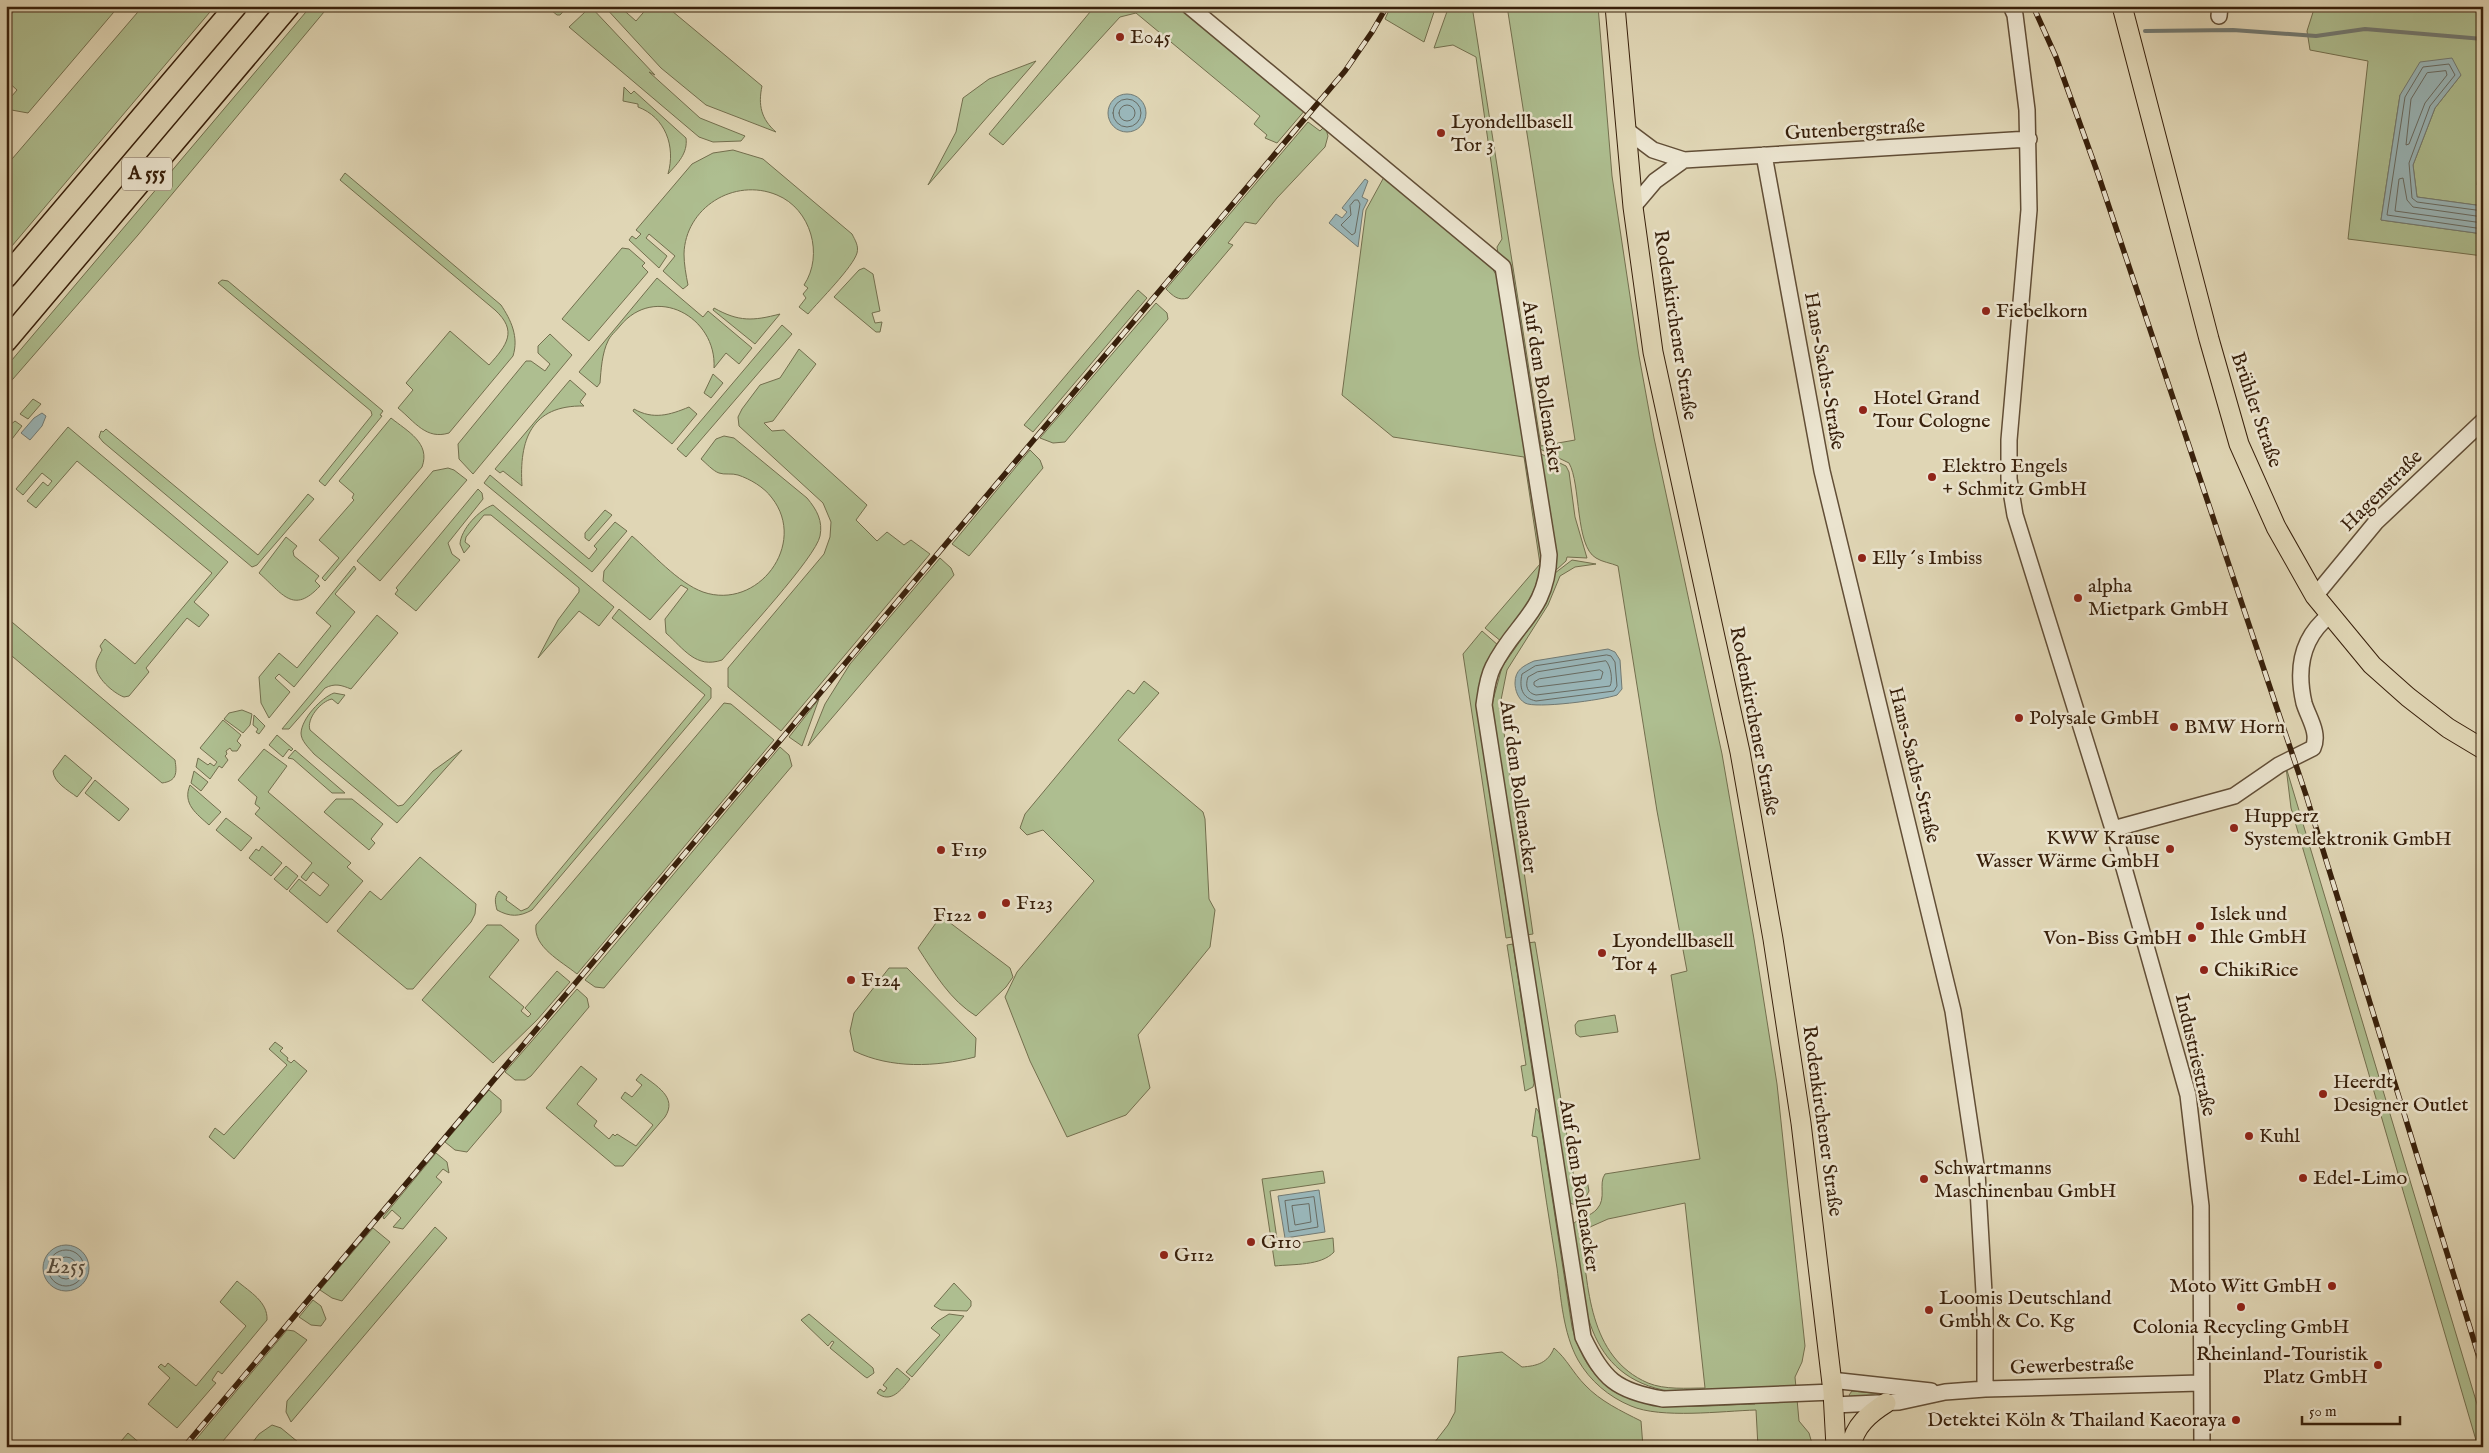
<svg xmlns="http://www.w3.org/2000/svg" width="2489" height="1453" font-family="'IM FELL English',serif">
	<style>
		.green { fill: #aebe90; stroke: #736f4e; fill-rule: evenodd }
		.water { fill: #99b6b9; stroke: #727a73 }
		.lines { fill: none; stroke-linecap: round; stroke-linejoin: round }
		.shore { stroke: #686b62; stroke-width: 1 }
		.stream { stroke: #727a73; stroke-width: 4 }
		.minor-casing { stroke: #624e36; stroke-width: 18 }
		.major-casing { stroke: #38200b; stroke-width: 21 }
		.highway-casing { stroke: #38200b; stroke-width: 24 }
		.minor { stroke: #ebe4cf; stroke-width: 15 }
		.major { stroke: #e0d6b5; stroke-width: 19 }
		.highway { stroke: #e0d6b5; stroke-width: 21 }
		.rail-casing { stroke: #38200b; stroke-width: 5.5 }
		.rail { stroke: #ebe4cf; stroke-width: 4; stroke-dasharray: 11; stroke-linecap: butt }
		.poi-dot { fill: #8f2418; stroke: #ebe4cf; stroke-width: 2 }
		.labels { text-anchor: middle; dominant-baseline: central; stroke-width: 5; stroke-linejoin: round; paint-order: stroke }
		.shield { fill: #ebe4cf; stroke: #6e5b46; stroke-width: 1 }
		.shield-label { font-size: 19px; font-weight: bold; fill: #38200b }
		.poi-label { font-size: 20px; fill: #38200b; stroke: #ebe4cf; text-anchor: start }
		.street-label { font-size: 20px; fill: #38200b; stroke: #ebe4cf }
		.water-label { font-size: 21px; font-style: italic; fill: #554d3f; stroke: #ebe4cf }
	</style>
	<rect width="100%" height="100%" fill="#e0d6b5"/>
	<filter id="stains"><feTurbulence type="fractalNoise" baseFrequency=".004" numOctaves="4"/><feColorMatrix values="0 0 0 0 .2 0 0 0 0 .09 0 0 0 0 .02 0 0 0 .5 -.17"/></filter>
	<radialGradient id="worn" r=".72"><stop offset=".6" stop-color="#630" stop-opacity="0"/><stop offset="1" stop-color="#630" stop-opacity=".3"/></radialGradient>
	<!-- green -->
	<path class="green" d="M18,6H119L28,113L6,109V103L17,90L6,80V21Z
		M143,6H215L6,253V166Z
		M311,6H329L138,235L6,387V367Z
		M546,6H568L560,15H557Z
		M574,6H590L655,75L649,72L700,118L745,136L741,141L713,142L699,137L569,27L585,12L582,9L579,11Z
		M604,6H619L636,21L649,6H666L762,86C758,105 761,119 776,132L706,105L661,68Z
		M1095,6H1183L1306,109L1277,143L1265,138L1267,135L1254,124L1260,116L1136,13L1120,17L1003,145L989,134Z
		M1391,6H1436L1424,42L1385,19Z
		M1449,6H1472L1541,446L1575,440L1507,6H1598L1612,176L1639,356L1654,438L1722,754L1754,939L1777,1084L1805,1346L1802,1362L1795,1377L1799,1421L1809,1433L1813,1447H1758L1756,1410C1722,1411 1661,1419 1631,1406C1609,1397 1590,1381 1578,1360C1563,1333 1561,1298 1557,1268C1550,1225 1543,1181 1537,1137L1532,1136L1536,1108L1539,1112L1572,1327C1597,1423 1677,1406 1755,1404V1391C1725,1392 1692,1396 1663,1390C1581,1372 1582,1291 1573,1224C1580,1217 1590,1217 1597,1209C1607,1198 1598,1184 1605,1174L1700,1159L1671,975L1687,971L1657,811L1618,566C1611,563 1602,562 1596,558C1575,546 1581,484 1569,463L1538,448L1509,263L1498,253L1497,247L1502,239L1476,57L1453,45L1434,48ZM1685,1203L1705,1388C1687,1388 1665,1390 1648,1383C1588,1357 1588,1286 1581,1231L1608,1219Z
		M2315,6H2483V126L2477,185L2483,186V206L2417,197L2413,165L2435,108L2461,75L2400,95L2381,220L2483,234V256L2348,239L2368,61L2310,50L2307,31Z
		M1036,61L928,185L956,132L963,98L989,79Z
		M624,87L631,94L634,91L686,138C688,153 678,163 668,174C676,146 665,117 638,107V104L623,101Z
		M1308,122L1320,131L1325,126L1328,136L1325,147L1277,198L1256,224L1245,222L1228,243L1233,245L1188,298C1178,301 1173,296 1166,289Z
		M733,150L763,159L852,234C855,240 859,246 857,253C853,267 819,301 808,314L799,307L806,298L803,294L808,288L804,285C824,255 811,209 777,195C734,177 685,208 684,254C684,264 686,275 688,285L683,289L663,271L675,256L649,234L646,238L667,256L659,268L629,240L632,236L636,239L641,234L636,230L692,164L713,153Z
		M345,173L501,305C511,320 519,337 513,356L449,433C426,440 415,422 398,408L413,390L406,383L450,331L489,365C507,345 518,331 495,310L340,180Z
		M1384,177L1489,263L1498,278L1542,558C1539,591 1521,615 1502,642L1485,628L1540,564L1524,457L1393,437L1342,395L1366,210Z
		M622,248L629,249L645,263L642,266L648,272L589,341L562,319Z
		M864,268L873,274L880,311L872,313L875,323L882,322L880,332H876L834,297L859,270Z
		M657,278L703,317L708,311L752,348L739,364L726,353L714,368C717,317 655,283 620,326C616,331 610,336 608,341C602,353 601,370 600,383L597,387L579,372Z
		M222,280L228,281L383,411L380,415L382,416L325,486L319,481L372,415L371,411L218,283Z
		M1138,290L1147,298L1033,432L1024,425Z
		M1156,303L1167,313L1168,319L1065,442L1053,443L1040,438Z
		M714,308C739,322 753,321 780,314L755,344L713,310Z
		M782,325L792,334L686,457L677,449Z
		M550,334L572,355L473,474L459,459L458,444L526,361H531L545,371L550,364L538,353V346Z
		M799,349L816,364L773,421L764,423L772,431L784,430L867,505L856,520L877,541L887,532L904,545L911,540L930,554L781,731L728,687V668L824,554L830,537L831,522L823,503L739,426L738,417L742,409L760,385L780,378Z
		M713,374L723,383L711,398L704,393Z
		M570,380L586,394L580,402L584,406C531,405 519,440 522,486L503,471L500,473L495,469Z
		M33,399L41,404L28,419L20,414Z
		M689,407L697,414L672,444L633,411L634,409C653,420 670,415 689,407Z
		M6,417L11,419L8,423L10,425L15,421L22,426L12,439L6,435Z
		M391,418C407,431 431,443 422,467L325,581L322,578L339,558L319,540L354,500L352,498L354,494L339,481Z
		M68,427L228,562L194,602L209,615L199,627L187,618L146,668L149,672L129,696L124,697C113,693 95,677 96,665C96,660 100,654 102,650L100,646L105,639L135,664L212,573L77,461L36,508L27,501L43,482L48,486L52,481L42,473L23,495L16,489Z
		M106,429L258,555L308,494L314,499L257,565L252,567L103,442L99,437L101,431L103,432Z
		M724,436L734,438L807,498C817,510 823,521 820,536C816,557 740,639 722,660C696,669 684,649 666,633L665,619L688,589L681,585L650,620L603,581L604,571L632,536C652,553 678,583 703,592C758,611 808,544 772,498C764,487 750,479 738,475C732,473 724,475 719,473C713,471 706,463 701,459L716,439Z
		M1030,450L1040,460L1043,468L969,556L952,544Z
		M1539,453L1566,466L1569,472L1575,517L1587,558L1567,557L1566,561L1555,571V554Z
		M448,468L454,470L467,480L380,581L357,561L433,471Z
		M490,475L589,559L597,549L594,546L615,522L627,531L592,572L484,483Z
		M478,489L482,493L483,499L448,543L452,554L460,560L416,611L395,594L398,590L396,588Z
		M493,505L614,607L599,626L579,611L538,658L558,620L579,592V588L491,515H484L466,537L465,542L470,546L464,553L460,544C461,529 479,510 493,505Z
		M605,510L612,515L589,541L585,538V533Z
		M286,537L297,546L293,551L294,556L319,576L315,581L320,586C293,615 283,594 259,573Z
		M940,558L951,568L954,575L808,746L825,704L850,664Z
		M1572,560L1596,564L1575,567L1560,576L1548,605L1507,670L1500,705L1533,934L1526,935L1492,704L1502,667L1546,604L1555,573Z
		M354,566L356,569L335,594L355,612L294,687L279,674L275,678L290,692L269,718L261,703L259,677L279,653L297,668L331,626L316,613Z
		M619,609L711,688V698L532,910C519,917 510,917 497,910C495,902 494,897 499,891L507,897L506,900L521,911L528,908L705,695L612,618Z
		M377,615L398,633L351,689C341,685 335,683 325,688L289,729H282Z
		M6,617L175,760C177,773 177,781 162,783L6,651Z
		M1482,631L1499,646C1486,665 1480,681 1476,704L1512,937L1506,938L1463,654Z
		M1144,681L1159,693L1118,740L1203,812L1205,819L1209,899L1215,910L1210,947L1138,1035L1150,1088L1126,1115L1067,1137L1030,1061L1005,997L1017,972L1094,881L1043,830L1027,835L1020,828L1025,814L1128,690L1134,694Z
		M334,693L345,695L338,704L332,699C321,701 306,719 310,730L398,806L403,805L433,771L462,750L397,823L314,754C309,748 301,741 301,733C302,718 321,698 334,693Z
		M819,699L802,746L789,737Z
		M724,703L731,704L774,740L577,974C561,961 533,947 536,925Z
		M242,710L252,714L250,725L243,733L224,719L229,713Z
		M254,715L265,726L259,734L256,732L258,729L253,725Z
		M223,720L241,735L237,741L241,745L237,751H232L230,748L226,751L227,754L225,756L228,760L222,768L219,766L210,779L196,767L198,758L208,765L210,763L214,766L217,762L200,748Z
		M277,735L293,749L291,751L289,749L283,757L269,745Z
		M780,747L789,755L792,766L604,988L595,987L585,980Z
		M264,749L287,766L268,792L351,863L347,867L363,881L327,923L289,891L299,879L320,896L329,885L313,872L306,881L301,877L312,863L255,814L260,808L255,804L257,797L238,780Z
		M295,750L345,793H332L293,759L288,758Z
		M65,755L92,778L77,797C68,790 54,783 53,771Z
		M2286,767L2483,1424V1447H2478L2291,808Z
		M194,771L208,782L201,791L191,783Z
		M95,780L129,809L119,821L85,793Z
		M190,785L221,812L209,825C197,814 182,804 190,785Z
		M336,799H352L383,824L371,839L375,843L369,850L324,812Z
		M226,818L252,838L241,851L216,830Z
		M262,846L282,863L271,876L249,858L256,849L259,851Z
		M420,857L476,904L475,914L471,922L413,989H407L337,931L370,891L381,900Z
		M286,866L298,876L287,890L274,879Z
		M941,916L1010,968L1013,977L1006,987L976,1016C950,1000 935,974 918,948Z
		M487,925H501L519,940L489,977L524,1007L521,1011L528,1017L531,1014L525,1008L557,971L570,982L537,1020L493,1063L422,1000Z
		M1535,942L1574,1178L1583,1177L1587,1180L1589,1191L1583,1203L1575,1205L1570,1203L1527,943Z
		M1513,944L1534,1083L1533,1087L1525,1091L1521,1066L1526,1065L1507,945Z
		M889,968H907L976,1038L975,1057C936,1067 891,1069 854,1051L850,1031L854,1013Z
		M577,989L587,998L589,1007L531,1076L525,1080H515L505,1072Z
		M1615,1015L1618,1032L1580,1037L1576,1034L1575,1025L1578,1021Z
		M275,1042L283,1048L280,1051L288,1058L287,1060L291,1063L294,1060L307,1071L234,1159L209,1137L215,1128L224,1135L287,1065L269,1049Z
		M581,1066L597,1079L577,1104L597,1121L594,1126L609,1139L613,1134L615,1136L617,1134L636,1146L653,1125L621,1098L625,1092L632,1097L642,1085L636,1080L641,1074C656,1086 678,1097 665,1117L623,1166H615L546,1108Z
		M489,1090L501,1100V1112L467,1152L455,1150L445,1142Z
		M436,1153L447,1162L449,1173L443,1169L436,1177L442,1182L403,1229L393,1227L401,1218L392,1210L384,1219L383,1217Z
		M1323,1171L1325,1183L1270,1191L1278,1246L1333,1238L1334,1252C1321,1266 1293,1264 1275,1266L1262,1179Z
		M435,1227L447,1238L291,1422L286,1412L287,1401Z
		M373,1228L390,1242L342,1301L332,1298L320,1290Z
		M237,1281C250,1292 268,1302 267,1320L222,1374L218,1371L212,1380L216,1383L177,1428L148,1404L170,1378L158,1367L161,1364L165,1367L168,1363L196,1386L246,1326L220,1302Z
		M954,1283L971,1301V1306L967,1311L941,1310L934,1306Z
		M313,1300L321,1306L326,1319L321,1326L311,1325L299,1317Z
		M809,1314L873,1368L874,1373L867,1378L864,1376L830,1348L834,1342L832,1341L828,1346L801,1320Z
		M949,1314L964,1316L912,1377L906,1372L940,1335L931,1328L938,1321Z
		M287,1330L294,1331L307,1340L218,1447H194L193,1443Z
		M1554,1348C1567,1359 1573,1373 1585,1385C1600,1401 1621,1411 1641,1421L1643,1447H1431L1448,1425L1455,1412L1458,1357L1502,1352L1522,1367C1537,1366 1548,1363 1554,1348Z
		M897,1368L910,1379C901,1390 891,1404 877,1393L880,1389L884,1392L887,1388L883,1385Z
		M1852,1391L1893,1395L1852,1398L1849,1395Z
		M272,1425L281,1428L304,1447H249L259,1434Z
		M128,1433L142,1445L144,1443L148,1447H116Z"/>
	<!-- water -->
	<path class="water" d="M2452,58L2461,75L2435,108L2413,165L2417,197L2483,206V234L2381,220L2400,95L2420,62Z
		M1108 113a19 19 0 1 1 38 0a19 19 0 1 1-38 0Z
		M1365,179L1368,181L1362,197L1368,200L1363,210L1358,247L1329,223L1336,214L1342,218L1347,212L1342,208Z
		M42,413L46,416L42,426L30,440L21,433L34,418Z
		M1608,649L1615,652L1620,660L1622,689L1617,695C1603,700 1535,709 1525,703C1518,699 1515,690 1515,683C1515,670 1523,666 1534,661Z
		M1319,1190L1325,1232L1285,1238L1278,1196Z
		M43 1268a23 23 0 1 1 46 0a23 23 0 1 1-46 0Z"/>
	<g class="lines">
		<!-- shore -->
		<path class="shore" d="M2446,71L2447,75L2425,103L2409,144L2406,145L2411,99L2427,73Z
			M1113 113a14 14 0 1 1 28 0a14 14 0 1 1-28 0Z
			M1119 113a8 8 0 1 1 16 0a8 8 0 1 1-16 0Z
			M1355,200H1358L1360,204L1355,233L1352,235L1341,225L1351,215L1350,206Z
			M2483,211L2417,202L2412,198L2409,163L2430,106L2455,75L2449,64L2423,67L2405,97L2387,215L2483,229
			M2483,217L2413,207L2407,200L2403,178L2399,179L2395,211L2483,223
			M1607,655L1611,656L1615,662L1617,686L1614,691L1536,701C1522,698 1519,688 1522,674L1535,666Z
			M1606,661C1611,666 1613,680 1610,686L1536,695C1527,693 1525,686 1528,677L1537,672Z
			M1600,670L1603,672L1601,679L1537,687L1534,685V682L1539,679Z
			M1314,1197L1318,1227L1289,1232L1285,1201Z
			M1309,1204L1311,1222L1295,1225L1292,1206Z
			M48 1268a18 18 0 1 1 36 0a18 18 0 1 1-36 0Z
			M55 1268a11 11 0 1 1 22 0a11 11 0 1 1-22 0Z"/>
		<!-- stream -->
		<path class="stream" d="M2145,31L2233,30L2316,36L2365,29L2483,39"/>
		<!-- minor casing -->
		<g class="minor-casing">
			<path id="minor" d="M1189,6L1503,267L1549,555C1547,613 1515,622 1493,667C1487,679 1486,692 1484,705L1583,1337C1603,1379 1616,1391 1663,1399L1833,1392
				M2011,6L2015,15L2027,110L2029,210L2009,440V479L2015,515L2113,829L2188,1095L2201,1206L2202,1447
				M2219,16L2220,6
				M1625,129L1653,150L1684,160L2029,139
				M1764,155L1822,471L1953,1011L1977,1172L1985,1310V1389
				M1633,207L1655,181L1684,160
				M2315,596L2376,522L2483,421
				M2113,829L2234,796L2279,765L2313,748C2320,733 2308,717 2304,703C2296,668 2302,637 2330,615
				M1831,1380L1931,1391
				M1834,1405L1899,1402L1945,1392L1985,1389L2200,1383"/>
		</g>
		<!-- major casing -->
		<g class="major-casing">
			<path id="major" d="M1615,6L1633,207L1653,352L1740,752L1773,939L1801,1123L1833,1392L1836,1447
				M2122,6L2209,339L2239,444L2276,527L2315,596L2372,665L2408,697L2448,728L2483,749
				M1851,1447C1854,1426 1870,1413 1886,1403"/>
		</g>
		<!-- highway casing -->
		<g class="highway-casing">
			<path id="highway" d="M6,277L236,6
				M6,341L289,6"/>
		</g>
		<!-- minor -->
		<use href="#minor" class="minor"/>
		<!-- major -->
		<use href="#major" class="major"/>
		<!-- highway -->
		<use href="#highway" class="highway"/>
		<!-- rail casing -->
		<g class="rail-casing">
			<path id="rail" d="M2033,6L2056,57L2098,174L2306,795L2483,1370
				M184,1447L1345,71L1372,32L1387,6"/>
		</g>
		<!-- rail -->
		<use href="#rail" class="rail"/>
	</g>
	<!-- markers -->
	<g class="poi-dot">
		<circle cx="1120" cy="37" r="5"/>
		<circle cx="1441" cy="133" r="5"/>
		<circle cx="1986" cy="311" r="5"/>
		<circle cx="1863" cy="410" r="5"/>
		<circle cx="1932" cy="477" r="5"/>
		<circle cx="1862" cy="558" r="5"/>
		<circle cx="2078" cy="598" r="5"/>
		<circle cx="2019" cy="718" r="5"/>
		<circle cx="2174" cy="727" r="5"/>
		<circle cx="2234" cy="828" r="5"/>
		<circle cx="2170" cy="849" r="5"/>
		<circle cx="941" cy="850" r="5"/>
		<circle cx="1006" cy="903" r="5"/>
		<circle cx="982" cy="915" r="5"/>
		<circle cx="2200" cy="926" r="5"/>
		<circle cx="2192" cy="938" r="5"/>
		<circle cx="1602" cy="953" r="5"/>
		<circle cx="2204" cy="970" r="5"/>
		<circle cx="851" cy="980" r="5"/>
		<circle cx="2323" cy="1094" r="5"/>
		<circle cx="2249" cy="1136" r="5"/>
		<circle cx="2303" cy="1178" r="5"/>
		<circle cx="1924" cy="1179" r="5"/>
		<circle cx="1251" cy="1242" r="5"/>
		<circle cx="1164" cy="1255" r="5"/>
		<circle cx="2332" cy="1286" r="5"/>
		<circle cx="2241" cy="1307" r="5"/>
		<circle cx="1929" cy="1310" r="5"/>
		<circle cx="2378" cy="1365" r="5"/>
		<circle cx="2236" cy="1420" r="5"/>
	</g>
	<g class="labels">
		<!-- shield labels -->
		<rect class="shield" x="122" y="157.5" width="50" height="33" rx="4"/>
		<g class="shield-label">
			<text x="147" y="174">A 555</text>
		</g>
		<!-- poi labels -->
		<g class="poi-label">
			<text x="1130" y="37">E045</text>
			<text x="1451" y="122">Lyondellbasell<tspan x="1451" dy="23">Tor 3</tspan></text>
			<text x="1996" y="311">Fiebelkorn</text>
			<text x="1873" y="398">Hotel Grand<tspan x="1873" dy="23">Tour Cologne</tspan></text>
			<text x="1942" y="466">Elektro Engels<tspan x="1942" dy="23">+ Schmitz GmbH</tspan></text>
			<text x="1872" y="558">Elly´s Imbiss</text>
			<text x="2088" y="586">alpha<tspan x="2088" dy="23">Mietpark GmbH</tspan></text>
			<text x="2029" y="718">Polysale GmbH</text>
			<text x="2184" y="727">BMW Horn</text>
			<text x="2244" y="816">Hupperz<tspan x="2244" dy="23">Systemelektronik GmbH</tspan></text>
			<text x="2160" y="838" text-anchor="end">KWW Krause<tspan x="2160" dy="23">Wasser Wärme GmbH</tspan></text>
			<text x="951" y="850">F119</text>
			<text x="1016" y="903">F123</text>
			<text x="2210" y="914">Islek und<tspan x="2210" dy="23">Ihle GmbH</tspan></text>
			<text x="972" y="915" text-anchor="end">F122</text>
			<text x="2182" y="938" text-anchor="end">Von-Biss GmbH</text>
			<text x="1612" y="941">Lyondellbasell<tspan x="1612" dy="23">Tor 4</tspan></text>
			<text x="2214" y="970">ChikiRice</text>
			<text x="861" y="980">F124</text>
			<text x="2333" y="1082">Heerdt<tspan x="2333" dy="23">Designer Outlet</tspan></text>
			<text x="2259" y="1136">Kuhl</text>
			<text x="1934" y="1168">Schwartmanns<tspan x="1934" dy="23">Maschinenbau GmbH</tspan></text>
			<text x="2313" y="1178">Edel-Limo</text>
			<text x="1261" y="1242">G110</text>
			<text x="1174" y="1255">G112</text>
			<text x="2322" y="1286" text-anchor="end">Moto Witt GmbH</text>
			<text x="1939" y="1298">Loomis Deutschland<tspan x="1939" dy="23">Gmbh &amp; Co. Kg</tspan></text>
			<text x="2241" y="1327" text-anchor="middle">Colonia Recycling GmbH</text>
			<text x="2368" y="1354" text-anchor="end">Rheinland-Touristik<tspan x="2368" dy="23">Platz GmbH</tspan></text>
			<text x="2226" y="1420" text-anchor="end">Detektei Köln &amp; Thailand Kaeoraya</text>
		</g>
		<!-- street labels -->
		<g class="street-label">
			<text transform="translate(1855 130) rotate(-3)">Gutenbergstraße</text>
			<text transform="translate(1675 325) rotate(81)">Rodenkirchener Straße</text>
			<text transform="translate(1824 371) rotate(80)">Hans-Sachs-Straße</text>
			<text transform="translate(1542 387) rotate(81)">Auf dem Bollenacker</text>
			<text transform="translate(2256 410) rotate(71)">Brühler Straße</text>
			<text transform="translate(2382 491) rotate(-45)">Hagenstraße</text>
			<text transform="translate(1754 721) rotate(79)">Rodenkirchener Straße</text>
			<text transform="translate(1914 765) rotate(76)">Hans-Sachs-Straße</text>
			<text transform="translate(1518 787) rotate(82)">Auf dem Bollenacker</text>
			<text transform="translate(2195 1055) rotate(77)">Industriestraße</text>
			<text transform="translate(1822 1121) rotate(82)">Rodenkirchener Straße</text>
			<text transform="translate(1579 1186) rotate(81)">Auf dem Bollenacker</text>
			<text transform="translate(2072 1366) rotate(-2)">Gewerbestraße</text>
		</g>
		<!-- water labels -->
		<g class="water-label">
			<text x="66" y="1267">E255</text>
		</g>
	</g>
	<!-- margin -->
	<rect width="2489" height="1453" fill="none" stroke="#e0d6b5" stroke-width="25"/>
	<rect x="8" y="8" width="2474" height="1438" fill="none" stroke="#38200b" stroke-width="2.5"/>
	<rect x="12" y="12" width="2464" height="1428" fill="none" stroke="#38200b"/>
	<!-- scale -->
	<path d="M2302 1416v8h98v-8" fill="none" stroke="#38200b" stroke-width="2.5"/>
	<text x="2309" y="1416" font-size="15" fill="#38200b" stroke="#ebe4cf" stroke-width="4" paint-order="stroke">50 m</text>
	<rect width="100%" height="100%" filter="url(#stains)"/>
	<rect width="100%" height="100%" fill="url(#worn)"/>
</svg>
